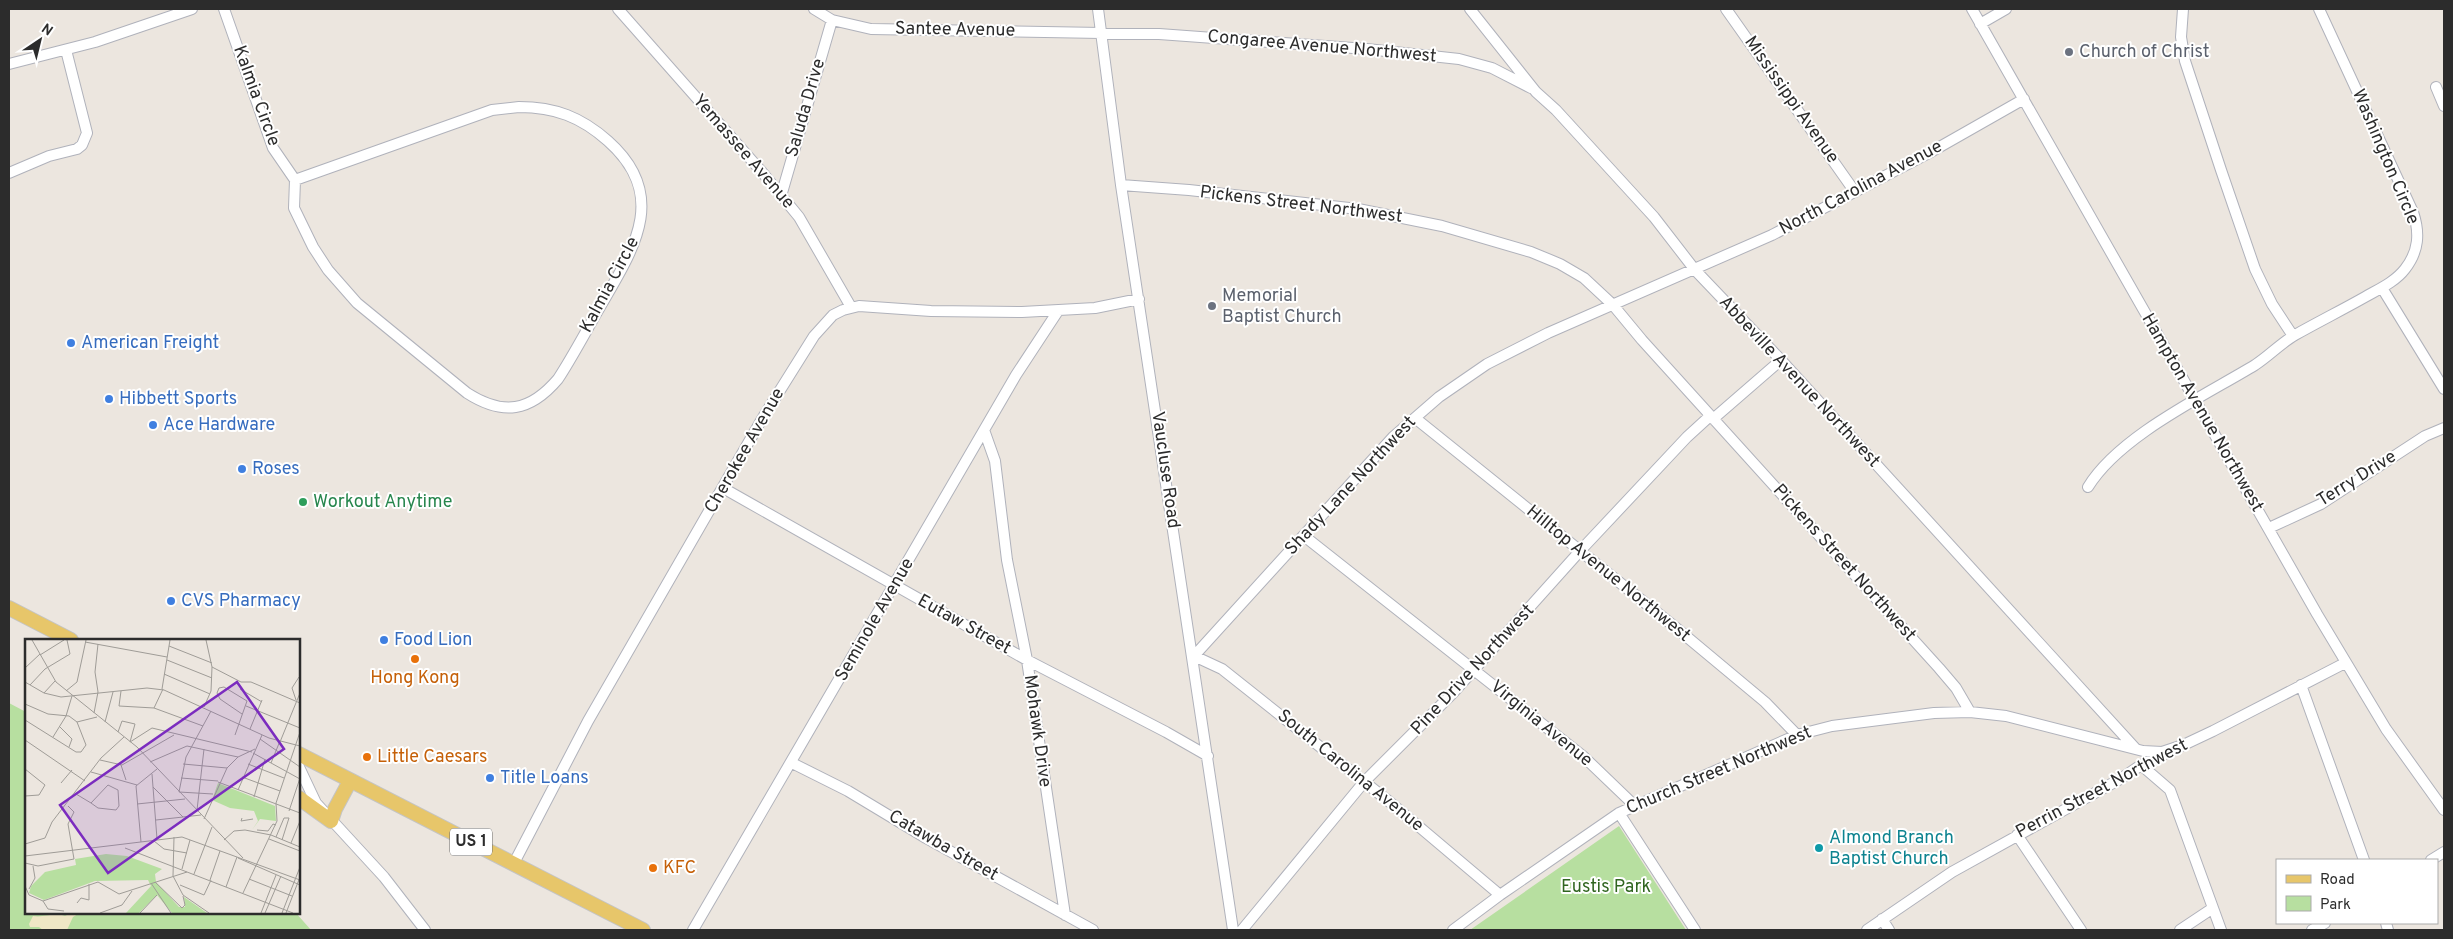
<svg xmlns="http://www.w3.org/2000/svg" width="2453" height="939" font-family="Overpass,sans-serif">
	<style>
		.green { fill: #b7dfa0 }
		.sand { fill: #efe7c5 }
		.lines { fill: none; stroke-linecap: round; stroke-linejoin: round }
		.minor-casing { stroke: #b0b2bb; stroke-width: 12 }
		.major-casing { stroke: #c4c4c4; stroke-width: 16 }
		.minor { stroke: #fff; stroke-width: 10 }
		.major { stroke: #e7c66a; stroke-width: 14 }
		.worship-dot { fill: #6b7280; stroke: #fff; stroke-width: 2 }
		.shop-dot { fill: #3f7fe0; stroke: #fff; stroke-width: 2 }
		.leisure-dot { fill: #2e9e5b; stroke: #fff; stroke-width: 2 }
		.food-dot { fill: #e8710a; stroke: #fff; stroke-width: 2 }
		.culture-dot { fill: #0f9aa8; stroke: #fff; stroke-width: 2 }
		.labels { text-anchor: middle; dominant-baseline: central; stroke-width: 4; stroke-linejoin: round; paint-order: stroke }
		.shield { fill: #fff; stroke: #6b6b6b; stroke-width: 1 }
		.shield-label { font-size: 16px; font-weight: bold; fill: #2c2c2c }
		.street-label { font-size: 18px; fill: #2c2c2c; stroke: #fff }
		.worship-label { font-size: 18px; fill: #5b616d; stroke: #fff; text-anchor: start }
		.shop-label { font-size: 18px; fill: #366cbe; stroke: #fff; text-anchor: start }
		.leisure-label { font-size: 18px; fill: #27864d; stroke: #fff; text-anchor: start }
		.food-label { font-size: 18px; fill: #c56008; stroke: #fff; text-anchor: start }
		.culture-label { font-size: 18px; fill: #0d838f; stroke: #fff; text-anchor: start }
		.park-label { font-size: 18px; fill: #306520; stroke: #fff }
		.inset-road { fill: none; stroke: #9f9c97; stroke-width: 1 }
		.view { fill: #7b2cbf; fill-opacity: 0.15; stroke: #7b2cbf; stroke-width: 2.5 }
		.inset-edge { fill: none; stroke: #2c2c2c; stroke-width: 2.5 }
	</style>
	<rect width="100%" height="100%" fill="#ece6df"/>
	<!-- green -->
	<path class="green" d="M9,703L26,712V913H296L311,930H9Z
		M1619,826L1686,930H1470Z"/>
	<!-- sand -->
	<path class="sand" d="M71,913L78,914L73,917L67,930H43L39,927H30L29,924L33,916C44,918 53,912 65,916Z"/>
	<g class="lines">
		<!-- minor casing -->
		<g class="minor-casing">
			<path id="minor" d="M224,9L273,148L295,180
				M618,9L762,172L799,217L851,307
				M814,9L832,20L871,29L1159,34L1367,49L1459,59L1492,68L1531,88
				M1098,9L1121,185L1233,930
				M1470,9L1536,92L1556,110L1654,217L1695,270L1781,360L2136,749
				M1726,9L1855,192
				M1972,9L2317,614L2386,729L2444,810
				M2183,9L2181,37L2185,61L2221,170L2255,269L2272,304L2293,336
				M1980,24L2006,9
				M9,64L95,42L192,9
				M2436,87L2444,106
				M519,107C555,107 581,117 608,141C670,196 633,250 600,307C586,331 573,356 558,379C530,412 503,416 467,393L357,303L328,270L313,247L294,208L295,180L492,110Z
				M9,173L49,156L77,149L82,145L87,133L66,50
				M1121,185L1189,190L1358,209L1442,226L1531,252L1560,264L1584,278L1613,305L1642,340L1939,668L1956,688L1970,712
				M781,196L832,20
				M2382,288L2444,389
				M1415,418L1675,627L1765,702L1797,735
				M1713,419L1781,360
				M984,430L995,461L1007,560L1027,660L1065,915
				M2088,487C2119,436 2204,396 2255,365C2269,356 2281,343 2295,335C2318,322 2342,310 2365,297C2379,289 2395,282 2405,269C2419,251 2420,233 2413,212L2319,9
				M723,488L1027,660L1166,732L1208,756
				M2269,528L2321,504L2425,436L2444,428
				M1304,536L1584,757L1634,805
				M2301,685L2364,860
				M792,763L848,791L926,838L1093,930
				M2141,765L2170,790L2221,930
				M299,767L316,803L384,877L425,930
				M1619,813L1695,930
				M2017,835L2081,930
				M2431,860L2444,852
				M514,863L588,721L762,419L814,336L833,315L843,310L859,306L931,311L1022,312L1095,308L1139,299
				M1500,895L1391,803L1222,669L1194,656L1393,437L1439,397L1487,364L1548,333L1772,235L1929,153L2024,99
				M1882,919L1889,930
				M2386,923L2388,930
				M693,930L1016,375L1058,311
				M1242,930L1364,782L1453,693L1580,551L1687,437L1710,416
				M1453,930L1500,895L1619,813L1797,735L1832,726L1934,713L1970,712L2006,716L2143,751L2162,752L2180,746
				M1867,930L1952,872L2122,778L2141,765L2213,731L2345,663
				M2180,930L2213,908
				M2312,930L2325,923"/>
		</g>
		<!-- major casing -->
		<g class="major-casing">
			<path id="major" d="M9,608L71,640
				M299,754L643,930
				M299,798L331,821L335,809L350,781"/>
		</g>
		<!-- minor -->
		<use href="#minor" class="minor"/>
		<!-- major -->
		<use href="#major" class="major"/>
	</g>
	<!-- markers -->
	<g class="worship-dot">
		<circle cx="2069" cy="52" r="5"/>
		<circle cx="1212" cy="306" r="5"/>
	</g>
	<g class="shop-dot">
		<circle cx="71" cy="343" r="5"/>
		<circle cx="109" cy="399" r="5"/>
		<circle cx="153" cy="425" r="5"/>
		<circle cx="242" cy="469" r="5"/>
		<circle cx="171" cy="601" r="5"/>
		<circle cx="384" cy="640" r="5"/>
		<circle cx="490" cy="778" r="5"/>
	</g>
	<circle class="leisure-dot" cx="303" cy="502" r="5"/>
	<g class="food-dot">
		<circle cx="415" cy="659" r="5"/>
		<circle cx="367" cy="757" r="5"/>
		<circle cx="653" cy="868" r="5"/>
	</g>
	<circle class="culture-dot" cx="1819" cy="848" r="5"/>
	<g class="labels">
		<!-- shield labels -->
		<rect class="shield" x="450" y="828.5" width="42" height="27" rx="4"/>
		<g class="shield-label">
			<text x="471" y="842">US 1</text>
		</g>
		<!-- street labels -->
		<g class="street-label">
			<text transform="translate(955 30) rotate(1)">Santee Avenue</text>
			<text transform="translate(1322 47) rotate(5)">Congaree Avenue Northwest</text>
			<text transform="translate(256 96) rotate(70)">Kalmia Circle</text>
			<text transform="translate(1791 100) rotate(55)">Mississippi Avenue</text>
			<text transform="translate(806 108) rotate(-74)">Saluda Drive</text>
			<text transform="translate(743 152) rotate(49)">Yemassee Avenue</text>
			<text transform="translate(2385 157) rotate(67)">Washington Circle</text>
			<text transform="translate(1861 188) rotate(-28)">North Carolina Avenue</text>
			<text transform="translate(1301 205) rotate(7)">Pickens Street Northwest</text>
			<text transform="translate(610 285) rotate(-62)">Kalmia Circle</text>
			<text transform="translate(1799 382) rotate(47)">Abbeville Avenue Northwest</text>
			<text transform="translate(2202 413) rotate(60)">Hampton Avenue Northwest</text>
			<text transform="translate(745 451) rotate(-60)">Cherokee Avenue</text>
			<text transform="translate(1165 470) rotate(82)">Vaucluse Road</text>
			<text transform="translate(2357 479) rotate(-32)">Terry Drive</text>
			<text transform="translate(1351 486) rotate(-47)">Shady Lane Northwest</text>
			<text transform="translate(1844 563) rotate(48)">Pickens Street Northwest</text>
			<text transform="translate(1608 574) rotate(39)">Hilltop Avenue Northwest</text>
			<text transform="translate(875 620) rotate(-60)">Seminole Avenue</text>
			<text transform="translate(964 625) rotate(29)">Eutaw Street</text>
			<text transform="translate(1473 670) rotate(-47)">Pine Drive Northwest</text>
			<text transform="translate(1541 724) rotate(39)">Virginia Avenue</text>
			<text transform="translate(1037 731) rotate(82)">Mohawk Drive</text>
			<text transform="translate(1350 771) rotate(39)">South Carolina Avenue</text>
			<text transform="translate(1719 771) rotate(-23)">Church Street Northwest</text>
			<text transform="translate(2102 789) rotate(-28)">Perrin Street Northwest</text>
			<text transform="translate(943 846) rotate(30)">Catawba Street</text>
		</g>
		<!-- worship labels -->
		<g class="worship-label">
			<text x="2079" y="52">Church of Christ</text>
			<text x="1222" y="296">Memorial<tspan x="1222" dy="21">Baptist Church</tspan></text>
		</g>
		<!-- shop labels -->
		<g class="shop-label">
			<text x="81" y="343">American Freight</text>
			<text x="119" y="399">Hibbett Sports</text>
			<text x="163" y="425">Ace Hardware</text>
			<text x="252" y="469">Roses</text>
			<text x="181" y="601">CVS Pharmacy</text>
			<text x="394" y="640">Food Lion</text>
			<text x="500" y="778">Title Loans</text>
		</g>
		<!-- leisure labels -->
		<g class="leisure-label">
			<text x="313" y="502">Workout Anytime</text>
		</g>
		<!-- food labels -->
		<g class="food-label">
			<text x="415" y="678" text-anchor="middle">Hong Kong</text>
			<text x="377" y="757">Little Caesars</text>
			<text x="663" y="868">KFC</text>
		</g>
		<!-- culture labels -->
		<g class="culture-label">
			<text x="1829" y="838">Almond Branch<tspan x="1829" dy="21">Baptist Church</tspan></text>
		</g>
		<!-- park labels -->
		<g class="park-label">
			<text x="1606" y="887">Eustis Park</text>
		</g>
	</g>
	<!-- overview -->
	<g transform="translate(25 639)">
		<rect width="275" height="275" fill="#ece6df"/>
		<path d="M193,144L250,167L251,182L235,180L227,191L233,182L229,172L205,169L187,161ZM81,215L102,217L137,230L130,235L131,243L154,268H160L159,258L182,274H147L132,256L114,274H101L126,247L123,241L70,242L19,261L4,254L6,247L20,233L51,226L50,220Z" fill="#b7dfa0"/>
		<path class="inset-road" d="M7,1L31,43L112,108L218,219M60,3L142,18M144,7L187,24M15,16L39,1M142,21L187,39M187,28L216,43H226L275,64M0,29L15,15M139,35L185,55M0,43L19,54L36,58L122,49L139,51L244,99L275,107M5,46L20,30L45,15L42,1M137,50L145,1M215,50L237,63M41,52L52,43L61,1M96,52L94,67L129,69L178,87M19,54L30,42M271,61L267,49L274,38M0,65L23,75L44,77L52,83L61,106L56,113H51L0,81M221,67L275,89M179,68L186,52L187,28L181,1M129,69L138,50M186,72L161,118L154,153L188,155M69,74L73,53L70,33L73,5M52,83L72,78M80,83L88,53M34,87L47,100L44,108M225,90L237,61M93,93L97,82L110,85L105,103M210,96L222,62L199,48L194,49L192,54L195,60L217,75M28,98L41,77L47,57M235,100L275,128M0,101L60,142M105,103L127,89L227,113M255,103L275,54M228,114L275,140M75,121L97,126L149,96M125,123L162,107L213,118M246,124L255,102M158,125L202,129M223,125L259,139M96,126L101,141M0,130L20,146L14,156L0,157M66,133L112,146M127,135L132,200M217,138L255,152M156,139L193,142M193,143L275,174M36,144L47,131M83,146L93,151L94,167L91,171L73,169L66,164ZM128,148L158,178M213,151L237,96M51,155L66,164M229,158L240,120M112,165L160,160M172,171L179,110M264,172L275,139M217,179L216,182L228,180M179,180L202,129L213,118L230,110M131,181L176,176M232,191L243,192L248,185L251,186M149,198L148,237L158,256L184,274M251,198L259,179H264L257,201M244,200L275,212M199,201L209,192L220,191L246,196L275,208M129,202L139,210L162,214M116,203L111,147L132,130M266,204L275,182M0,205L20,199L27,183L76,119L99,98M100,209L268,274M0,217L157,198L275,241M213,219L275,246M0,224L13,227L49,220L43,185L49,173L43,167M157,230L165,201M169,235L187,188M224,240L267,257M185,241L195,212M130,243L157,269L160,266L158,257M126,244L146,274M155,246L179,256L186,241M0,247L4,256L18,262L73,243L94,255L162,233M201,248L212,218M4,250L10,239L8,227M218,254L252,182L251,164L275,93M18,262L23,270L39,272M52,264L56,259L64,261V245M75,274L97,266L107,252M115,274L132,256M236,274L251,236M240,274L256,237M257,274L275,228M261,274L275,238"/>
		<path class="view" d="M212,43L259,110L83,234L35,166Z"/>
		<rect width="275" height="275" class="inset-edge"/>
	</g>
	<!-- border -->
	<rect width="2453" height="939" fill="none" stroke="#2c2c2c" stroke-width="20"/>
	<!-- legend -->
	<rect x="2276" y="859" width="162" height="65" fill="#ffffff" stroke="#ababab"/>
	<rect x="2286" y="875" width="25" height="8" fill="#e7c66a" stroke="#ababab"/>
	<text x="2320" y="884" font-size="15" fill="#2c2c2c">Road</text>
	<rect x="2286" y="896" width="25" height="15" fill="#b7dfa0" stroke="#ababab"/>
	<text x="2320" y="909" font-size="15" fill="#2c2c2c">Park</text>
	<!-- north arrow -->
	<g transform="translate(40 40) rotate(35)" stroke="#ffffff" stroke-width="4" paint-order="stroke">
	<path d="M0-4L9 19L0 12L-9 19Z" fill="#2c2c2c"/>
	<text y="-8" font-size="14" font-weight="bold" text-anchor="middle" fill="#2c2c2c">N</text>
	</g>
</svg>
